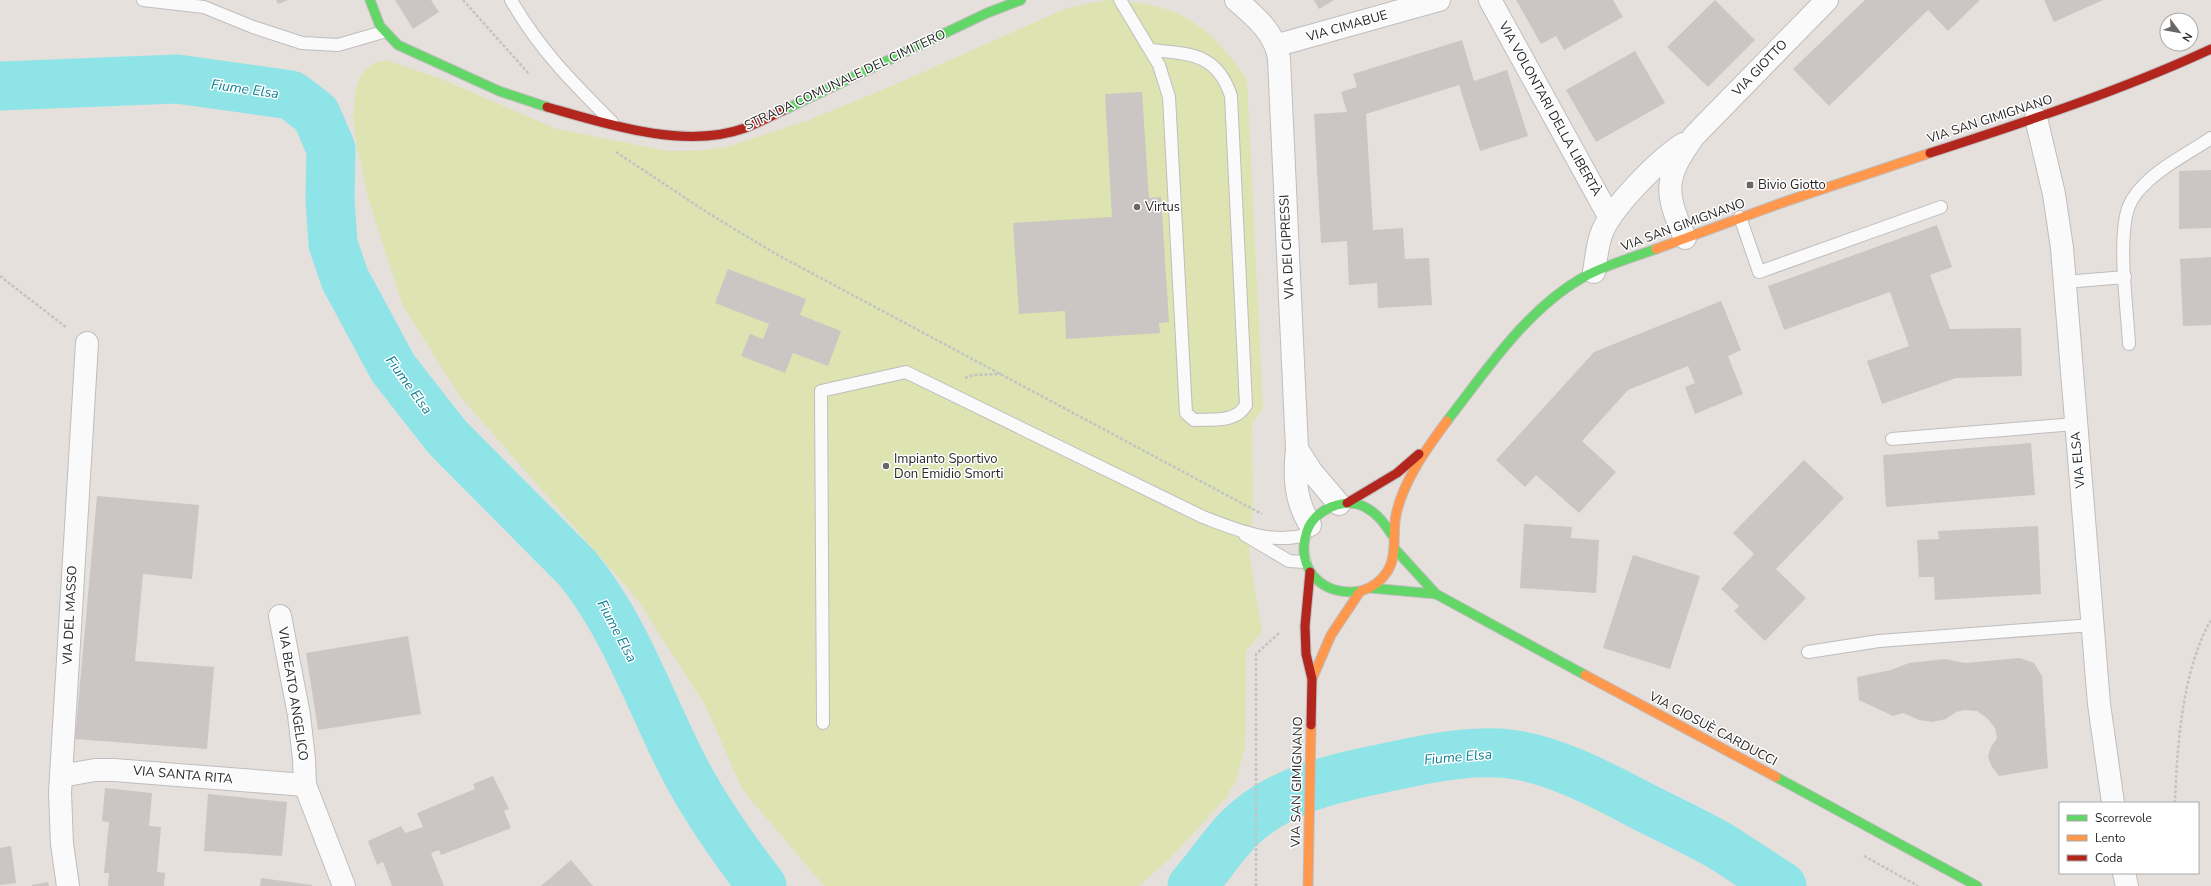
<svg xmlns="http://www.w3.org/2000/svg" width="2211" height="886" font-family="'Nunito Sans',sans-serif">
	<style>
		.pitch { fill: #dde4b2 }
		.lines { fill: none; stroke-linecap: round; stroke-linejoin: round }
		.river { stroke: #8fe4e8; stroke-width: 49 }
		.building { fill: #cbc6c3 }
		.lane-casing { stroke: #bfbdbe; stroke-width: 14 }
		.street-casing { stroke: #bfbdbe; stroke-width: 24 }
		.fast-casing { stroke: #bfbdbe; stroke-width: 11 }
		.slow-casing { stroke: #bfbdbe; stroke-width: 11 }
		.jam-casing { stroke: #bfbdbe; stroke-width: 11 }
		.path { stroke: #c4c3c3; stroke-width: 2.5; stroke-dasharray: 3 2; stroke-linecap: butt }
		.lane { stroke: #fbfafa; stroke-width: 12 }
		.street { stroke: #fbfafa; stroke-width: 22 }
		.fast { stroke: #63d668; stroke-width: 9 }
		.slow { stroke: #ff974d; stroke-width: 9 }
		.jam { stroke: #b3261e; stroke-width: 9 }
		.poi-dot { fill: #6a6866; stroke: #fff; stroke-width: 1.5 }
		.labels { text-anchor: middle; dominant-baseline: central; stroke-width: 3; stroke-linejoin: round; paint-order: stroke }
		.street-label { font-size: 13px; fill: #272727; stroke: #fff }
		.poi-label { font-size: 13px; fill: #272727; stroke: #fff; text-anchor: start }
		.water-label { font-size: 14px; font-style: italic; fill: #0e8294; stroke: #fff }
	</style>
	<rect width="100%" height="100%" fill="#e6e0dc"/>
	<!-- pitch -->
	<path class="pitch" d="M1106,0C1178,3 1206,21 1247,79L1263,409L1252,423L1253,509L1249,553L1262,632L1246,651L1245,748L1235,783L1225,799L1169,859L1139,886H824L742,789L705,705L637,599L459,395L402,304L368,197L356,142L353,116L356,88L361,75L372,64L386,60L441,79L557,129L668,151H696L727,147L806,121L894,85L1067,8Z"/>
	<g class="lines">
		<!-- river -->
		<path class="river" d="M0,86L177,79L291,95L316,114L331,149L330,200L333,244L345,279L393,368L447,437L577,568C624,625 648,697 681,762C703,806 732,847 762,886
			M1192,886C1212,864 1227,837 1251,818C1285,790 1332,779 1374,770C1419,761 1464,749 1510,754C1555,760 1600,784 1640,805C1667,819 1694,831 1720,846C1741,859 1761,873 1782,886"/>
	</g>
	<!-- building -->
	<path class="building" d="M276,0H288L278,4Z
		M395,0H431L439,12L413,29Z
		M1314,0H1334L1319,9Z
		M1516,0H1613L1623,17L1564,50L1556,36L1541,44Z
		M1715,0L1755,40L1708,87L1667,47Z
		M1865,0H1980L1948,31L1928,10L1829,106L1793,69Z
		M2044,0H2103L2054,22Z
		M1462,40L1474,81L1507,70L1528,136L1480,151L1459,85L1366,114L1373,230L1403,228L1405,259L1429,258L1432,305L1378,308L1377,283L1349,285L1347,241L1321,243L1314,114L1347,112L1341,92L1357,87L1353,74Z
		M1635,51L1665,103L1596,142L1566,90Z
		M1142,92L1149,198L1161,197L1169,322L1159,323L1160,333L1066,339L1065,311L1019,314L1013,223L1112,217L1105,94Z
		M2211,170V228L2179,229V171Z
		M1937,225L1952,267L1930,275L1950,329L2021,328L2022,376L1956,378L1882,404L1867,361L1909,346L1890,292L1784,330L1768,286Z
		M2211,257V325L2183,326L2180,259Z
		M728,269L806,299L800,315L841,331L828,366L793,353L785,373L741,356L750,334L763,339L769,324L715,303Z
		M1721,301L1741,350L1728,356L1743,394L1695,414L1685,387L1695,383L1688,366L1628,390L1582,441L1616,472L1579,513L1536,475L1525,487L1496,460L1594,352Z
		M2031,443L2035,495L1886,507L1883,455Z
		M1804,460L1844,498L1776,569L1806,598L1765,641L1734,611L1739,606L1721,589L1754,554L1733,533Z
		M97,496L199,505L192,579L143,574L135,661L214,667L207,749L75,739Z
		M1524,524L1572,527L1571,538L1599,540L1596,593L1520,588Z
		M2038,526L2041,594L1935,600L1934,577H1919L1917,540L1939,539L1938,531Z
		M1633,555L1700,576L1670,669L1603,648Z
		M408,636L421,714L318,730L306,653Z
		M2020,658L2034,663L2042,676L2048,768L1999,776L1992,767L1988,757L1991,747L1997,738L1995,728L1987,718L1977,711L1965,710L1956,712L1946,719L1932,722L1919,720L1903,713L1893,716L1859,700L1857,677L1891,670L1909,663L1945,659L1965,663Z
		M493,776L509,809L504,811L511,828L441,855L439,850L431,853L444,886H392L383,862L377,865L368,841L401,826L405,833L423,827L417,813L475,789L473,784Z
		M105,788L152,793L149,826L161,827L157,872L165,873L164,886H108L109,873H104L109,822L102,821Z
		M208,794L287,802L282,856L204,851Z
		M11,846L16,883L0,885V848Z
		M571,860L593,886H541Z
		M261,878L312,885V886H260Z
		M48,882L49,886H32V885Z"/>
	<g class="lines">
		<!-- lane casing -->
		<g class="lane-casing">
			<path id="lane" d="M143,0L204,7L253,27L302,43L338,45L383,32
				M511,0C539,49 572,82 612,122
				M1120,0L1159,65L1169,97L1186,413L1194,420C1213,419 1236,423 1246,405L1231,96C1217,53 1190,54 1151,50
				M1740,217L1759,272L1941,207
				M2065,282L2125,277
				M2129,344C2127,307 2119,251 2126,216C2128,205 2135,193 2144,185C2162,166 2189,153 2211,138
				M1892,439L2075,424
				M1245,535L1289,561L1305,562
				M1808,652L1879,641L2092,625
				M823,723L821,391L906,372L1203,517C1235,529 1271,545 1305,535"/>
		</g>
		<!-- street casing -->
		<g class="street-casing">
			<path id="street" d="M1236,0C1255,16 1276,34 1279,59L1297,449C1294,477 1295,500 1310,525
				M1490,0L1610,218
				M1278,45L1439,0
				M2036,118L2054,194L2062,248L2099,704L2113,803
				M1685,238C1664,191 1664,178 1694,136L1827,0
				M1594,272C1596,260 1597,247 1601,235C1610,208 1659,160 1683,144
				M1297,449L1311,471L1339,504
				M280,616L299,715L304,759L305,785L344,886
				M61,776L95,770H114L305,785
				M2124,873L2127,886
				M68,886L62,844L60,793L87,343"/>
		</g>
		<!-- fast casing -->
		<g class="fast-casing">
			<path id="fast" d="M370,0L380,26L398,45L499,91L547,107
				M784,110L987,13L1021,0
				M1447,421C1486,371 1526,310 1582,278C1605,265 1631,258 1656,249
				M1394,548L1436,594L1585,675
				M1370,588L1436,594
				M1361,591C1323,598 1294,568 1307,531C1314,510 1345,496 1365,507C1378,514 1384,523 1392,535
				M1776,777L1977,886"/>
		</g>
		<!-- slow casing -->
		<g class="slow-casing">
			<path id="slow" d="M1656,249L1784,202L1930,153
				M1361,591C1371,588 1381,581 1387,572C1398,555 1392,533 1396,515C1403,481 1427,448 1447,421
				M1585,675L1776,777
				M1312,679L1331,635L1359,593
				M1308,886L1311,725"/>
		</g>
		<!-- jam casing -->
		<g class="jam-casing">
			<path id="jam" d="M547,107C606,124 685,150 745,128C758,123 771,116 784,110
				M1930,153C2025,122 2120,91 2211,49
				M1347,503L1397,473L1419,454
				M1310,572L1305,626L1306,654L1312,679L1311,725"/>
		</g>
		<!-- path -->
		<path class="path" d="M463,0L529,74
			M616,152L708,213L776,254L1262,514
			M0,276L67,328
			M965,378L973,375L1001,374
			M2175,803C2177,747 2182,670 2211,620
			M1864,856L1918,886
			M1256,886V654L1279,633"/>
		<!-- lane -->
		<use href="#lane" class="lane"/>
		<!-- street -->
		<use href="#street" class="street"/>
		<!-- fast -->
		<use href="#fast" class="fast"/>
		<!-- slow -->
		<use href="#slow" class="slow"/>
		<!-- jam -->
		<use href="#jam" class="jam"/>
	</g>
	<!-- markers -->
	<g class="poi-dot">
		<rect x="1746" y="181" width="8" height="8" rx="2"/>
		<circle cx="1137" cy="207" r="4"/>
		<circle cx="886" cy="466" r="4"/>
	</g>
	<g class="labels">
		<!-- street labels -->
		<g class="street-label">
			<text transform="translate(1347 26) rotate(-16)">VIA CIMABUE</text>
			<text transform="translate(1760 68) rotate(-46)">VIA GIOTTO</text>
			<text transform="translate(845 80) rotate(-25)">STRADA COMUNALE DEL CIMITERO</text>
			<text transform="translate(1550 109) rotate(61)">VIA VOLONTARI DELLA LIBERTÀ</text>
			<text transform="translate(1990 119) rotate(-18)">VIA SAN GIMIGNANO</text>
			<text transform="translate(1683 225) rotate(-20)">VIA SAN GIMIGNANO</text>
			<text transform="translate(1287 247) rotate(-93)">VIA DEI CIPRESSI</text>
			<text transform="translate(2078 460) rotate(-95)">VIA ELSA</text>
			<text transform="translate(70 615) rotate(-87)">VIA DEL MASSO</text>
			<text transform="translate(293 694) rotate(81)">VIA BEATO ANGELICO</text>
			<text transform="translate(1713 729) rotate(28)">VIA GIOSUÈ CARDUCCI</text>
			<text transform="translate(183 775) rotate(5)">VIA SANTA RITA</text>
			<text transform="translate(1297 782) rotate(-89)">VIA SAN GIMIGNANO</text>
		</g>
		<!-- poi labels -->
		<g class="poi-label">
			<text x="1758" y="185">Bivio Giotto</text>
			<text x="1145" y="207">Virtus</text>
			<text x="894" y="459">Impianto Sportivo<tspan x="894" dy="15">Don Emidio Smorti</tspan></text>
		</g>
		<!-- water labels -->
		<g class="water-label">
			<text transform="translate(245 89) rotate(8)">Fiume Elsa</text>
			<text transform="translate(409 385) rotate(54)">Fiume Elsa</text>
			<text transform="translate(617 631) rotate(62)">Fiume Elsa</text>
			<text transform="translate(1458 757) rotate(-5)">Fiume Elsa</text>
		</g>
	</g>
	<!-- legend -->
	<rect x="2059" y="802" width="140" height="72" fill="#ffffff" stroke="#a9a9a9"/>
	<rect x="2067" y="815" width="20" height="6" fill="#63d668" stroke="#a9a9a9"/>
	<text x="2095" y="822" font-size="12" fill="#272727">Scorrevole</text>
	<rect x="2067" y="835" width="20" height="6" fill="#ff974d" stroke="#a9a9a9"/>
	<text x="2095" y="842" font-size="12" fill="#272727">Lento</text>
	<rect x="2067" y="855" width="20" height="6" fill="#b3261e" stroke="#a9a9a9"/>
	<text x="2095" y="862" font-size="12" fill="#272727">Coda</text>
	<!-- north arrow -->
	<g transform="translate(2179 32) rotate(122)"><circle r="19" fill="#ffffff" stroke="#a9a9a9"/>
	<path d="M0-3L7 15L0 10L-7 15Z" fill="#6a6866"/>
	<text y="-6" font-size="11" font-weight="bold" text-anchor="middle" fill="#272727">N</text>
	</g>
</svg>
